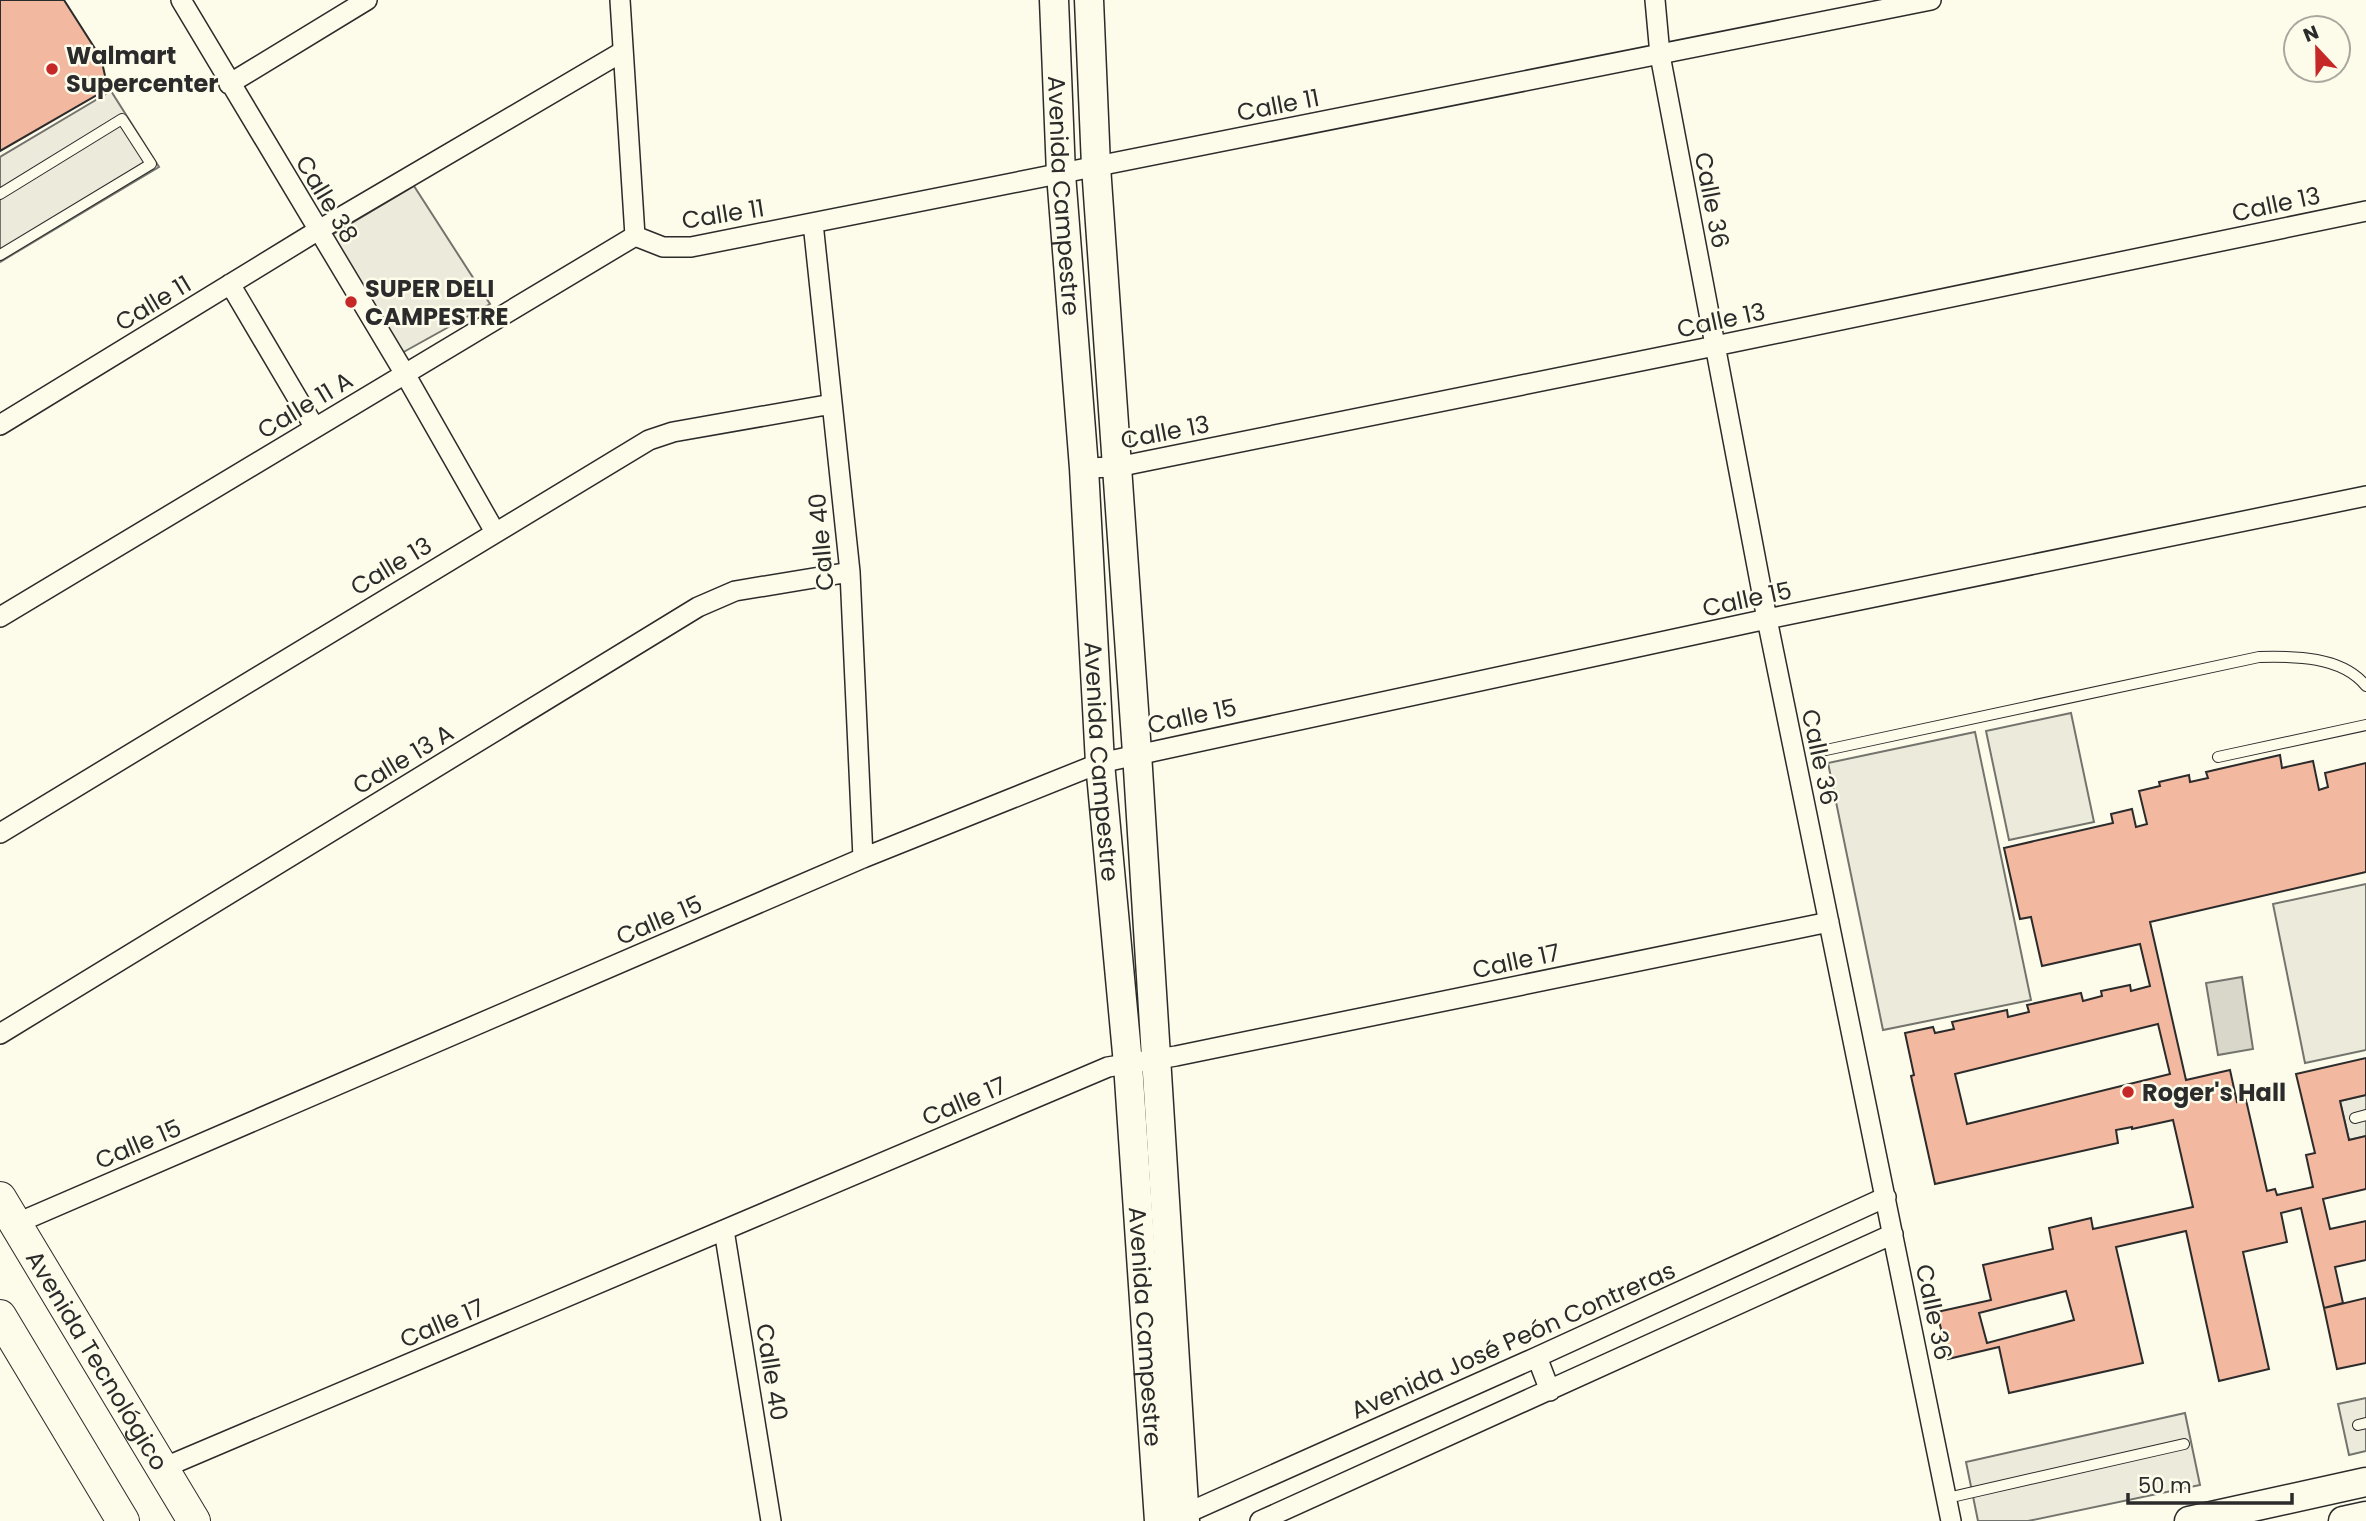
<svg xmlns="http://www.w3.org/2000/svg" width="2366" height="1521" font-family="Poppins,sans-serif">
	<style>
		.green { fill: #ecebdb; stroke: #74746e; stroke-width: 2 }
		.parking { fill: #eceadb; stroke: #74746e; stroke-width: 2 }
		.water { fill: #d8d7c9; stroke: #74746e; stroke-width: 2 }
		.building { fill: #f2b8a0; stroke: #2b2b2b; stroke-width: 2; fill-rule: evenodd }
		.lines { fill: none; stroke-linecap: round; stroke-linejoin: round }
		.lane-casing { stroke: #2b2b2b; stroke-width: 12 }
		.street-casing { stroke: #2b2b2b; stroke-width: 22 }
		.secondary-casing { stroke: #2b2b2b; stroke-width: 31 }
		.primary-casing { stroke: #2b2b2b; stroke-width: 34 }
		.lane { stroke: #fdfbea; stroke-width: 10 }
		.street { stroke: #fdfbea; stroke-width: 19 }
		.secondary { stroke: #fdfbea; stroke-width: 28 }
		.primary { stroke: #fdfbea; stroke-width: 32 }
		.poi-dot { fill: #c62828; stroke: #fdfbea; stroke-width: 2.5 }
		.labels { text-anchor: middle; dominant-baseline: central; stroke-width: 5; stroke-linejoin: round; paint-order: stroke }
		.poi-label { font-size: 24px; font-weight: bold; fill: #2b2b2b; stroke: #fdfbea; text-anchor: start }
		.street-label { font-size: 24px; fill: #2b2b2b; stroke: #fdfbea }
	</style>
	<rect width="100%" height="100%" fill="#fdfbea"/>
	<!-- green -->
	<path class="green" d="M414,186L490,304L400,354L330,236Z
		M2071,713L2094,822L2009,840L1986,731Z
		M1975,732L2031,1000L1883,1030L1828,763Z
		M2366,884V1050L2305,1063L2273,904Z"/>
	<!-- parking -->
	<path class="parking" d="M111,91L159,167L0,262V157Z
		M2366,1095V1136L2349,1140L2340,1101Z
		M2366,1398V1451L2349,1455L2338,1404Z
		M2185,1413L2200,1485L2028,1521H1978L1966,1462Z"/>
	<!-- water -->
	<path class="water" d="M2242,977L2253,1049L2218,1055L2206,983Z"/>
	<!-- building -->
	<path class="building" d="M0,0H64L101,58L106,80L102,92L0,151Z
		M2280,755L2282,768L2313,761L2319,790L2328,787L2325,773L2366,763V872L2150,922L2186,1080L2230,1070L2237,1102L2246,1100L2267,1191L2275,1189L2277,1195L2313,1187L2306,1155L2315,1153L2296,1074L2366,1058V1095L2340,1101L2349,1140L2366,1136V1189L2323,1199L2330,1229L2366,1221V1260L2335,1267L2343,1303L2324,1308L2301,1208L2281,1213L2287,1242L2243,1252L2269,1369L2219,1381L2186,1231L2116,1247L2143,1363L2009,1393L1999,1347L1948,1359L1937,1312L1991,1300L1983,1265L2053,1249L2049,1228L2091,1218L2093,1229L2193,1207L2173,1120L2132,1129V1127L2116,1130L2118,1143L1935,1184L1911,1076L1914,1075L1905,1033L1933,1027L1935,1033L1954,1029L1952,1022L2007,1010L2008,1017L2029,1012L2027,1005L2081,993L2083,1001L2102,996L2101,991L2130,985L2131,991L2150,986L2140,944L2042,966L2031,917L2020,919L2004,848L2113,823L2111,814L2132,809L2136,827L2147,824L2139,791L2160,786L2159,782L2189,775L2190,782L2208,778L2206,772ZM2158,1024L2170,1074L1967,1124L1955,1074ZM2066,1291L2074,1320L1987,1343L1979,1313Z
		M2366,1298V1363L2337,1369L2324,1308Z"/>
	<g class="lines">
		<!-- lane casing -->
		<g class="lane-casing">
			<path id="lane" d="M0,194L122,119L151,164L0,255
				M1826,750L2259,657C2294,656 2342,656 2366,686
				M2218,757L2366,725
				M2355,1118L2366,1115
				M2358,1425L2366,1423
				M1947,1498L2184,1444"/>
		</g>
		<!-- street casing -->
		<g class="street-casing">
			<path id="street" d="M181,0L405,374L495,532
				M620,0L635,236
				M1655,0L1660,55L1767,619L1951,1521
				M229,84L367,0
				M813,223L850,572L863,858
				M635,236L663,247H691L1931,0
				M230,284L315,428
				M0,425L317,231L622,52
				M1084,468L1117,467L1715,346L2366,211
				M0,617L635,236
				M0,833L649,440L673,432L832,404
				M0,1034L698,607L735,591L850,572
				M15,1224L863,858L1100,763L1767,619L2366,496
				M724,1230L771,1521
				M1537,1357L1550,1391
				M163,1468L1108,1067L1176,1056L1829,922
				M1175,1515L1185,1514L1537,1357L1886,1197
				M1260,1521L1893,1234"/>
		</g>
		<!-- secondary casing -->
		<g class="secondary-casing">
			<g id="secondary">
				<path id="s1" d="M1054,0L1061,174L1084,468L1100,763L1128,1064L1159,1521"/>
				<path d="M1089,0L1096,166L1137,753L1185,1521"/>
				<path d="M2189,1521L2366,1482"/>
				<path d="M2343,1521L2366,1516"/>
			</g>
		</g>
		<!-- primary casing -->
		<g class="primary-casing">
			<g id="primary">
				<path id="s2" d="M0,1198L194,1521"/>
				<path d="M0,1316L123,1521"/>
			</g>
		</g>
		<!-- lane -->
		<use href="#lane" class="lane"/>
		<!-- street -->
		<use href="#street" class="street"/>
		<!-- secondary -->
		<use href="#secondary" class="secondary"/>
		<!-- primary -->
		<use href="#primary" class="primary"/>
	</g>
	<!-- markers -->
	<g class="poi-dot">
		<circle cx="52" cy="69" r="7"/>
		<circle cx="351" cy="302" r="7"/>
		<circle cx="2128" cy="1092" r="7"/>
	</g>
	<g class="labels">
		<!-- poi labels -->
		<g class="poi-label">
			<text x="66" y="55">Walmart<tspan x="66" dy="28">Supercenter</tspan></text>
			<text x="365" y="288">SUPER DELI<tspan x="365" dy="28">CAMPESTRE</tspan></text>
			<text x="2142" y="1092">Roger's Hall</text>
		</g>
		<!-- street labels -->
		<g class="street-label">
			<text transform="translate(1278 105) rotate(-11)">Calle 11</text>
			<text stroke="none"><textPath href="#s1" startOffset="196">Avenida Campestre</textPath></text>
			<text transform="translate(327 199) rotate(59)">Calle 38</text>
			<text transform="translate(1712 200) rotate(79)">Calle 36</text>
			<text transform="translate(2276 204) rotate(-12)">Calle 13</text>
			<text transform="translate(723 214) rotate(-9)">Calle 11</text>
			<text transform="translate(153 303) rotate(-31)">Calle 11</text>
			<text transform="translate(1721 320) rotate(-12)">Calle 13</text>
			<text transform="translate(305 405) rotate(-31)">Calle 11 A</text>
			<text transform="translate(1165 432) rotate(-11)">Calle 13</text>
			<text transform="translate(821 542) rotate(-95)">Calle 40</text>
			<text transform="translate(391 566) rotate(-31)">Calle 13</text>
			<text transform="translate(1747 599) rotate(-12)">Calle 15</text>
			<text transform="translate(1192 716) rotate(-12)">Calle 15</text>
			<text transform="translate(1820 757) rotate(78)">Calle 36</text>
			<text transform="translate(403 759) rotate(-31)">Calle 13 A</text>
			<text stroke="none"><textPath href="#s1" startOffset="763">Avenida Campestre</textPath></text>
			<text transform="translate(659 920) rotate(-23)">Calle 15</text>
			<text transform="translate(1516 961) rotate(-12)">Calle 17</text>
			<text transform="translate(964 1101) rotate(-23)">Calle 17</text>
			<text transform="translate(138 1144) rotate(-23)">Calle 15</text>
			<text transform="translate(1934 1312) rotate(78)">Calle 36</text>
			<text transform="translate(442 1323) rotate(-23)">Calle 17</text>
			<text stroke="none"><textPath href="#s1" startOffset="1330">Avenida Campestre</textPath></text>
			<text transform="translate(1513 1340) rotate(-24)">Avenida José Peón Contreras</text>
			<text stroke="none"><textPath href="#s2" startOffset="189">Avenida Tecnológico</textPath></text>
			<text transform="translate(772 1372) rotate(81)">Calle 40</text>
		</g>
	</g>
	<!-- north arrow -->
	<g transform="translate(2317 49) rotate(338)"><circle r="33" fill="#fdfbea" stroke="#a9a89e" stroke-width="2"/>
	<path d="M0-5L12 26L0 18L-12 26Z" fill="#c62828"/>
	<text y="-10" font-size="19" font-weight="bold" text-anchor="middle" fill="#2b2b2b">N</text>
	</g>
	<!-- scale -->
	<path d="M2128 1493v10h164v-10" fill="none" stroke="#2b2b2b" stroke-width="3.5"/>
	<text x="2138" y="1493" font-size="21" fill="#2b2b2b" stroke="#fdfbea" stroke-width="5" paint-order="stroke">50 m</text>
</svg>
